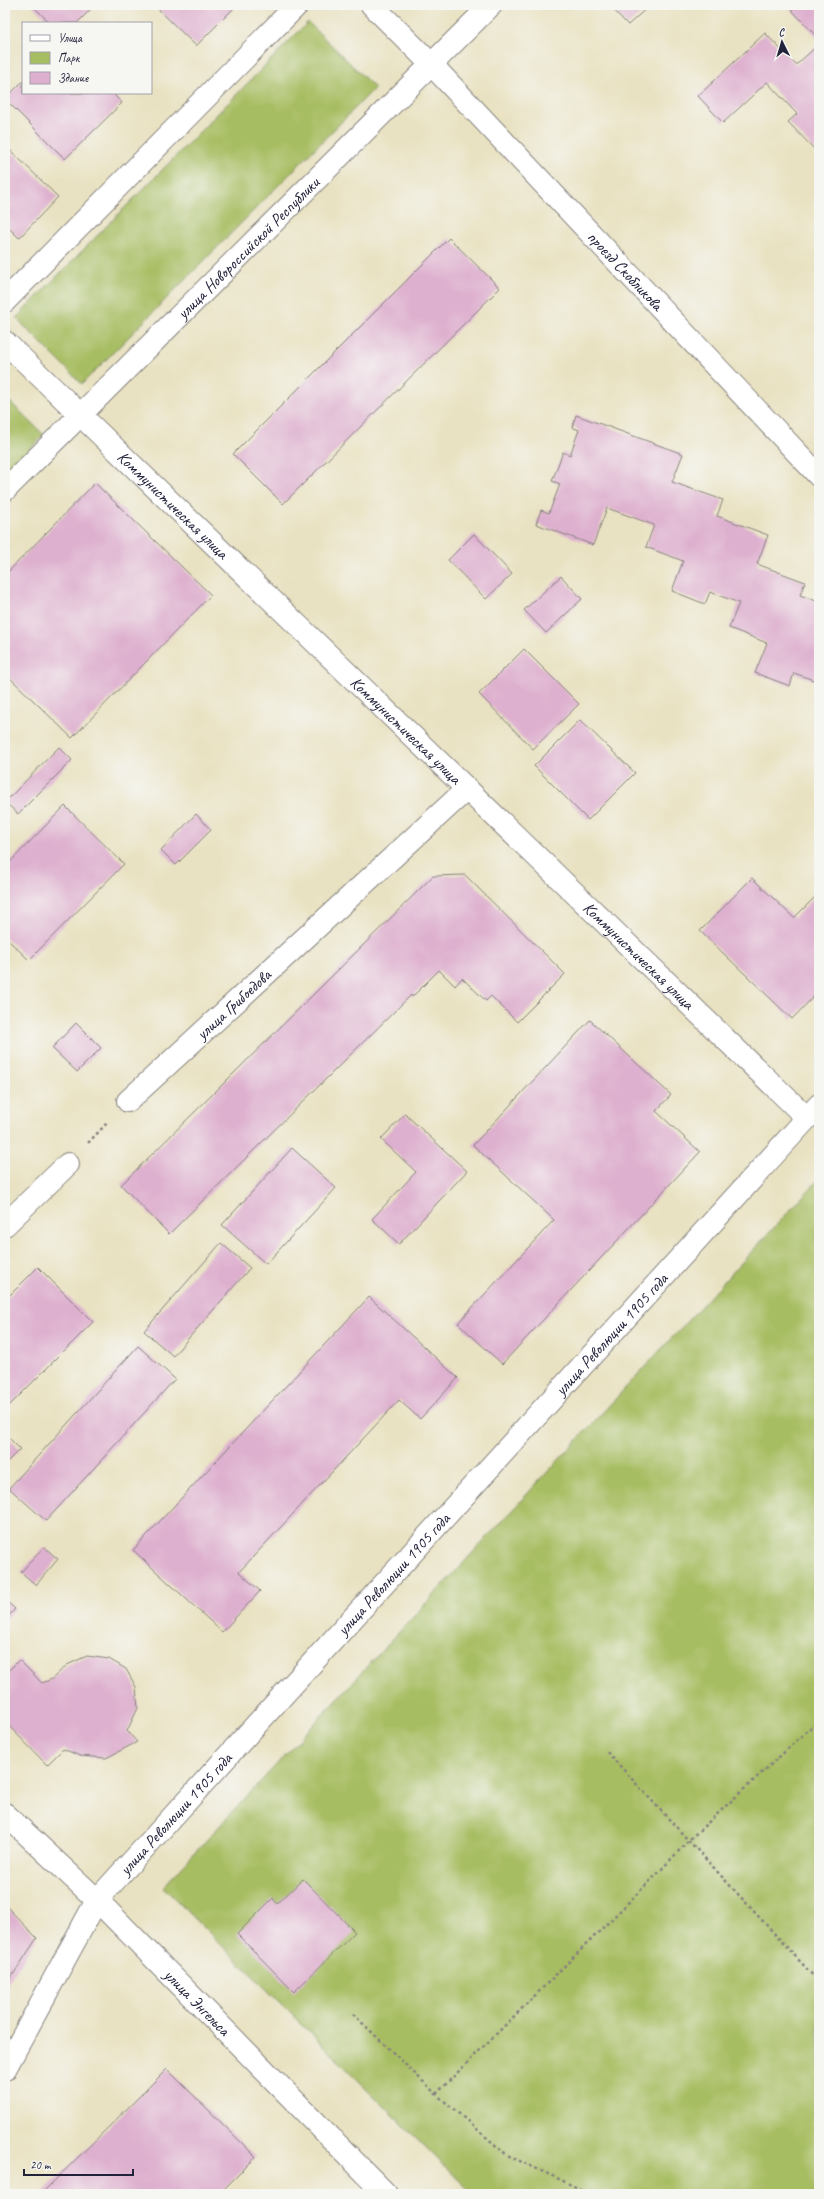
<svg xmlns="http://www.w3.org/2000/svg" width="824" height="2199" font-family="Caveat,sans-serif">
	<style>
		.green { fill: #a7bd62; stroke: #64704e }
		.building { fill: #deb0cf }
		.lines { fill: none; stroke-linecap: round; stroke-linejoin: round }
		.minor-casing { stroke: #86827e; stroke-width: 24 }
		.path { stroke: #86827e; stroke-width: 2.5; stroke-dasharray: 3 3; stroke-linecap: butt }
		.minor { stroke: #fff; stroke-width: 22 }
		.labels { text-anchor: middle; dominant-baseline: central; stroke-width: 3; stroke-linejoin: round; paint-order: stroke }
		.street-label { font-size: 17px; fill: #22223b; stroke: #f6f6f2 }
	</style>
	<rect width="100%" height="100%" fill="#f6f6f2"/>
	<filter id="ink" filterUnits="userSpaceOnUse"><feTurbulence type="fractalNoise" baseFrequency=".025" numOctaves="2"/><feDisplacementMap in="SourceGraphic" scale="8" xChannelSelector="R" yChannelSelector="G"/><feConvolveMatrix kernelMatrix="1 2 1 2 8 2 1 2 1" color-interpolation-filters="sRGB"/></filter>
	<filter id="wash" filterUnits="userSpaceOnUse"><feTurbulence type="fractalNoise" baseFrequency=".012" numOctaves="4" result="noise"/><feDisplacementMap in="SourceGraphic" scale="16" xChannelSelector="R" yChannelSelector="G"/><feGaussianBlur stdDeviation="0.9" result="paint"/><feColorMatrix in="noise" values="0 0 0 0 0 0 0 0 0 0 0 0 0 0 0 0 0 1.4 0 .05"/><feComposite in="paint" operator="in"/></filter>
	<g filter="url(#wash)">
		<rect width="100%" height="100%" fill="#e9e2c2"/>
		<!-- green -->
		<path class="green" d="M308,22L375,88L82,384L16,318Z
			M5,397L44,435L5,473Z
			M819,1179V2194H473L163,1887Z"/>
		<g id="blocks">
			<!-- building -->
			<path class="building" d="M32,5H95L77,23H50Z
				M154,5H237L196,46Z
				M609,5H650L628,25Z
				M787,5H819V39Z
				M765,33L796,65L819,44V154L788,122L797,114L767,82L723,123L698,96Z
				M23,81V93H112L122,103L65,159L5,99Z
				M5,145L58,197L19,238L5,224Z
				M449,238L500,288L283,504L233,454Z
				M576,415L683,454L672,482L723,500L717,516L768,535L757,564L805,582L800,595L819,602V682L794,673L790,686L755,673L767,643L729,628L739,603L710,592L705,604L672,591L683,561L646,547L654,525L607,508L593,545L536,524L541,510L549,513L560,484L552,481L563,452L570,455L579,430L572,427Z
				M95,483L211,595L72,738L5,673V575Z
				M474,534L512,574L486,599L448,560Z
				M561,576L582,599L546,633L524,610Z
				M524,649L579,704L533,749L479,694Z
				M580,720L635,773L588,820L534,766Z
				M59,747L72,760L18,814L5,802Z
				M65,806L124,864L29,960L5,937V867Z
				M196,814L211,830L176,865L161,850Z
				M465,875L565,974L517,1022L491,996L486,1001L462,978L455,986L439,970L412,997L411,995L169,1234L121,1185L433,876Z
				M752,878L794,918L819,893V991L792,1019L700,931Z
				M590,1020L671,1095L656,1111L700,1152L502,1364L458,1323L554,1220L473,1145Z
				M76,1023L101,1048L77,1072L52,1048Z
				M405,1114L467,1171L399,1244L372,1219L416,1172L381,1139Z
				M292,1148L336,1188L266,1264L222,1225Z
				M221,1243L250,1268L173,1356L144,1331Z
				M38,1267L93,1322L5,1410V1300Z
				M369,1297L458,1378L420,1419L399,1400L239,1572L260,1591L222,1632L133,1550Z
				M138,1346L175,1379L46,1521L9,1488Z
				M5,1434L20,1449L5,1464Z
				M44,1547L58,1559L36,1585L21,1572Z
				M5,1600L15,1609L5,1620Z
				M87,1656L109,1659L126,1669L136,1687L138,1708L127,1731L137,1742L106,1758L80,1756L63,1749L47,1765L5,1722V1674L19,1660L42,1683L52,1679L67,1665Z
				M303,1879L355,1932L294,1992L237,1934L273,1898L277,1904Z
				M5,1905L37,1938L5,1987Z
				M167,2069L256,2157L219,2194H41Z"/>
		</g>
	</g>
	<g filter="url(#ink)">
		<use href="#blocks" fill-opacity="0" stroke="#86827e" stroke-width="1"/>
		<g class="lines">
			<!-- minor casing -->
			<g class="minor-casing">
				<g id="minor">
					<path id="s1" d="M372,5L431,64L819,476"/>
					<path d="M5,301L297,5"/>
					<path id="s2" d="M5,342L807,1118"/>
					<path id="s3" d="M5,490L491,5"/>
					<path id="s4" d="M128,1101L467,789"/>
					<path d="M5,1225L68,1164"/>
					<path id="s5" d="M5,1814L97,1900L386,2194"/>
					<path id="s6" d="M5,2069L97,1900L819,1105"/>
				</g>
			</g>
			<!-- path -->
			<path class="path" d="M88,1143L107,1123
				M607,1752L819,1982
				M353,2014L436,2094L507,2155L591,2194
				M436,2094L660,1871L689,1840L819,1720"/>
			<!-- minor -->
			<use href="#minor" class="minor"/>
		</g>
	</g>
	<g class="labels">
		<!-- street labels -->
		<g class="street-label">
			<text stroke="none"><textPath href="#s3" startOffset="343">улица Новороссийской Республики</textPath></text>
			<text stroke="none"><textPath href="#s1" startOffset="367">проезд Скобликова</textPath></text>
			<text stroke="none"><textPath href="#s2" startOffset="234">Коммунистическая улица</textPath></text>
			<text stroke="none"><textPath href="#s2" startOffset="558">Коммунистическая улица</textPath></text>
			<text stroke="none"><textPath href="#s2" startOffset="882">Коммунистическая улица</textPath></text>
			<text stroke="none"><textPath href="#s4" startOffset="143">улица Грибоедова</textPath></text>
			<text stroke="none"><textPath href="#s6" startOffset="957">улица Революции 1905 года</textPath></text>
			<text stroke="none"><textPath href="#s6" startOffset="633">улица Революции 1905 года</textPath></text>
			<text stroke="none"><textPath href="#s6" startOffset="309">улица Революции 1905 года</textPath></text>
			<text stroke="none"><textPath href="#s5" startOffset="269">улица Энгельса</textPath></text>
		</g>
	</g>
	<!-- margin -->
	<rect width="824" height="2199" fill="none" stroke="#f6f6f2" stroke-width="20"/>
	<!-- legend -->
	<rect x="22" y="22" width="130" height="72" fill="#f6f6f2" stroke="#a1a1a9"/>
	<rect x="30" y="35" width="20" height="6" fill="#ffffff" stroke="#a1a1a9"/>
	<text x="58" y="42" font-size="12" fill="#22223b">Улица</text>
	<rect x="30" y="52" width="20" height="12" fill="#a7bd62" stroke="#a1a1a9"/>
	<text x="58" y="62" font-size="12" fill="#22223b">Парк</text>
	<rect x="30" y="72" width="20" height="12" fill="#deb0cf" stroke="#a1a1a9"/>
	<text x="58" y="82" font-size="12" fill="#22223b">Здание</text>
	<!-- north arrow -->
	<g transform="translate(782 42) rotate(355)" stroke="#f6f6f2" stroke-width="3" paint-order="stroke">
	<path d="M0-3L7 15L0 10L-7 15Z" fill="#22223b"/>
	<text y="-6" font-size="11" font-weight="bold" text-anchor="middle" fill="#22223b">С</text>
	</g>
	<!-- scale -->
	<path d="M24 2169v6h109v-6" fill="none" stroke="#22223b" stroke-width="2"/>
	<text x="30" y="2169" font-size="12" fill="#22223b" stroke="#f6f6f2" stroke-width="3" paint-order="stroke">20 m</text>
</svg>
